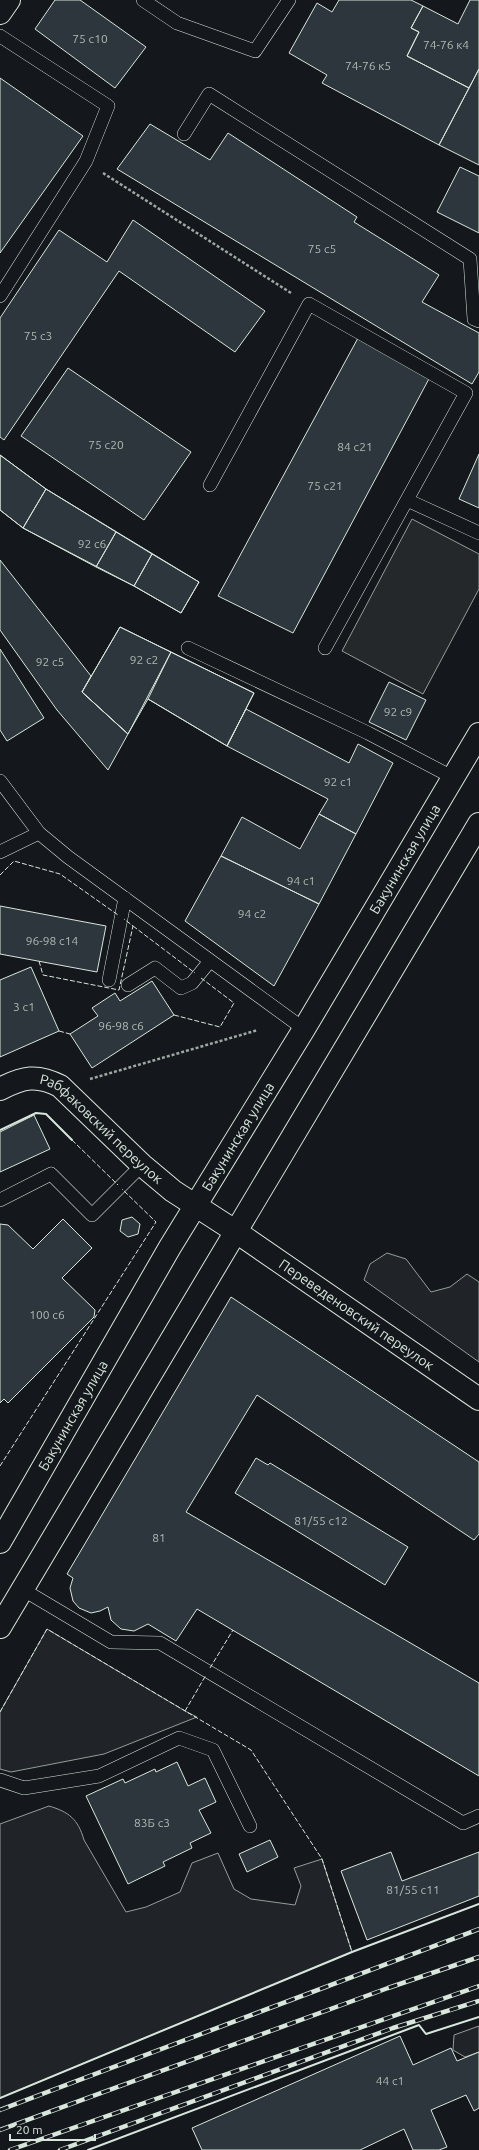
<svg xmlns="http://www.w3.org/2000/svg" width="479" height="2150" font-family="Ubuntu,sans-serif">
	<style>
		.green { fill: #202428; stroke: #939e99 }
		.parking { fill: #24282b; stroke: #939e99 }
		.building { fill: #2c363c; stroke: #d8e6dc }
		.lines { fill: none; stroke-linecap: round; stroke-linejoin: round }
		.service-casing { stroke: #d8e6dc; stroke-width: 14 }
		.minor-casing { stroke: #d8e6dc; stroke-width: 24 }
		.tertiary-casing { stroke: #d8e6dc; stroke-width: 24 }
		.secondary-casing { stroke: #d8e6dc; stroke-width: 24 }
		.path { stroke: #9da8a2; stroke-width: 2.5; stroke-dasharray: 3 2; stroke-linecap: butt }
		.service { stroke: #14181c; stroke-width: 13 }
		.minor { stroke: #14181c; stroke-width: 22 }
		.tertiary { stroke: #14181c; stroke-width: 22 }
		.secondary { stroke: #14181c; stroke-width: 22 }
		.rail-casing { stroke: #d8e6dc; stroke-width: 4.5 }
		.rail { stroke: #14181c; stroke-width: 3; stroke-dasharray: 9; stroke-linecap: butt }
		.fence { stroke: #d8e6dc; stroke-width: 1; stroke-dasharray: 5 2; stroke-linecap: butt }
		.wall { stroke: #d8e6dc; stroke-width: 2 }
		.labels { text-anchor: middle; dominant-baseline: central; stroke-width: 3; stroke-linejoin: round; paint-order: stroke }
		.number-label { font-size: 12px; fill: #adbab4 }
		.street-label { font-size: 14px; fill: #d8e6dc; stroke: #14181c }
	</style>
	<rect width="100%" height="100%" fill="#14181c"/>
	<!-- green -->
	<path class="green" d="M387,1253L406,1259L431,1292L450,1287L467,1274L479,1282V1362L364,1280L370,1264Z
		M47,1629L185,1711L197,1717L104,1754L11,1772L0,1769V1712Z
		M49,1806C69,1812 78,1819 84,1840L126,1912L146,1907L180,1892L192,1863L218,1853L234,1889L251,1899L295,1905L301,1886L294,1868L322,1859L352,1952L0,2098V1824Z
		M479,2026V2052L465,2057L453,2050L454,2035Z"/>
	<!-- parking -->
	<path class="parking" d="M412,519L479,554V589L423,694L342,651Z"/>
	<!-- building -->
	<path class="building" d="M55,0H80L146,47L115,88L35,29Z
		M339,0H411L423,6L411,28L419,32L407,56L469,88L439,145L322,83L327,75L289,53L317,3L332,12Z
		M470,0H479V69L469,88L407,56L419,32L411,28L423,6L458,24Z
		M479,69V165L439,145Z
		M0,78L83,136L0,253Z
		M150,124L210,160L228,133L357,217L354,222L439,275L422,302L479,333V372L472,384L117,169Z
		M460,167L479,176V233L437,212Z
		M133,220L265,311L235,352L119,271L4,440L0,437V318L59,230L107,262Z
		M358,338L431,375L293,633L218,596Z
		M68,368L191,452L144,520L21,436Z
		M479,454V508L459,499Z
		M0,455L46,489L23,528L0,510Z
		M0,455L46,489L199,582L181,613L134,586L23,528L0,510Z
		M46,489L116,532L96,567L23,528Z
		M116,532L152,554L134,586L96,567Z
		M152,554L199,582L181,613L134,586Z
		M0,560L91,676L82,692L128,734L108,770L57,710L0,630Z
		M120,627L171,652L128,734L82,692Z
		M120,627L254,693L227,746L148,699L128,734L82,692Z
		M0,649L44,718L7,741L0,730Z
		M171,652L254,693L227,746L148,699Z
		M389,682L426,700L406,740L369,722Z
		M246,709L349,763L358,744L393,763L356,834L319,814L328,799L227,746Z
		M319,814L356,834L319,904L221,856L242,817L300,849Z
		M221,856L319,904L274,986L185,921Z
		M0,906L106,926L97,972L0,954Z
		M31,967L59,1031L0,1057V980Z
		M152,981L174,1015L92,1068L70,1034L98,1016L92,1008L115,993L120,1001Z
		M34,1115L50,1149L0,1172V1132Z
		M132,1217L140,1224L138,1234L128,1237L120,1231L122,1220Z
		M63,1219L92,1248L62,1278L95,1310L94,1317L8,1403L4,1399L0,1403V1224L8,1225L33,1249Z
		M231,1297L479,1462V1534L474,1540L257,1395L186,1512L479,1683V1776L197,1609L176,1641L148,1624L134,1631L121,1629L111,1620L108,1607L100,1611L91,1613L79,1608L73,1601L70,1588L73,1578L67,1574Z
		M256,1458L268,1465L270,1463L408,1547L385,1585L235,1493Z
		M177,1762L188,1786L205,1778L216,1802L199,1810L211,1833L190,1843L192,1848L163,1862L165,1866L128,1884L86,1796L123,1779L125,1783L155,1769L156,1772Z
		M270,1840L278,1857L247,1872L239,1854Z
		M391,1852L402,1881L479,1852V1896L367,1940L341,1871Z
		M400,2036L413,2065L451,2048L457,2061L479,2052V2108L474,2111L466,2095L431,2110L447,2147L439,2150H413L404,2129L360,2150H202L192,2128Z"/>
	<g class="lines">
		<!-- service casing -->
		<g class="service-casing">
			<path id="service" d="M143,0L177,23L255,51L289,0
				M0,36L108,106L86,161L0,296
				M184,134L209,94L470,259L474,319L479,321
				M210,485L309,304L466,393L325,648
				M407,500L479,533
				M188,648L368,733L454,778
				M0,781L39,833L68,857L304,1029
				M0,852L39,833
				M109,980L125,898
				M128,985L155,968L181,988L192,983L210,961
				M0,1200L51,1174L92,1215L142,1165
				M22,1589L111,1642L160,1643L463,1823L479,1816
				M0,1780L24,1788L99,1776L179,1738L213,1750L250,1826"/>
		</g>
		<!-- minor casing -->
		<g class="minor-casing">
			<g id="minor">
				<path id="s1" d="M0,1089C23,1077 37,1074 60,1086L142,1165L173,1191L235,1231L479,1399"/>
			</g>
		</g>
		<!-- tertiary casing -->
		<g class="tertiary-casing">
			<path id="tertiary" d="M0,13L9,0"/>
		</g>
		<!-- secondary casing -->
		<g class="secondary-casing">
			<g id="secondary">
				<path id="s2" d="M0,1542L170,1247L304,1029L479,734"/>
				<path d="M0,1627L479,824"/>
			</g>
		</g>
		<!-- path -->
		<path class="path" d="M103,173L291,293
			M90,1079L258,1030"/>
		<!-- service -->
		<use href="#service" class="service"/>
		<!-- minor -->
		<use href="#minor" class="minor"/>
		<!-- tertiary -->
		<use href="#tertiary" class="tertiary"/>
		<!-- secondary -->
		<use href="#secondary" class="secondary"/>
		<!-- rail casing -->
		<g class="rail-casing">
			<path id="rail" d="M0,2110L479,1929
				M0,2130L388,1988L479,1957
				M10,2150L479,1986
				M60,2150L393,2028L479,2001"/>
		</g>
		<!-- rail -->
		<use href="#rail" class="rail"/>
		<!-- fence -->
		<path class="fence" d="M0,875L14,861L60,874L118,915
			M133,926L195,973
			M39,961L43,975L119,990L133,926L124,919
			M174,1015L220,1027L234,1003L201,978
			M59,1031L70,1034
			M72,1140L118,1185
			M0,1466L156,1222L122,1189
			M210,1668L233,1630
			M185,1711L206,1675
			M0,1712L47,1629L251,1750L322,1859L352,1952"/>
		<!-- wall -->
		<path class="wall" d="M0,1130L36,1113L46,1114L72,1140
			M0,2098L352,1952L479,1904
			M88,2150L419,2025L426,2034L479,2017"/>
	</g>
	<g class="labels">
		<!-- number labels -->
		<g class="number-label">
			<text x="90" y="38">75 с10</text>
			<text x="446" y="44">74-76 к4</text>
			<text x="368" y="65">74-76 к5</text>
			<text x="322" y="248">75 с5</text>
			<text x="38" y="335">75 c3</text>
			<text x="106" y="444">75 с20</text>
			<text x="355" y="446">84 с21</text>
			<text x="325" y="485">75 с21</text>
			<text x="92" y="543">92 c6</text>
			<text x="144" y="659">92 c2</text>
			<text x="50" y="661">92 c5</text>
			<text x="398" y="711">92 с9</text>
			<text x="338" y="781">92 с1</text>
			<text x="301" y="880">94 с1</text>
			<text x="252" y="913">94 с2</text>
			<text x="52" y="940">96-98 с14</text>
			<text x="24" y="1006">3 с1</text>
			<text x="121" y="1025">96-98 с6</text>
			<text x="47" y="1314">100 с6</text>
			<text x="321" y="1520">81/55 с12</text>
			<text x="159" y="1537">81</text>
			<text x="152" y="1822">83Б с3</text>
			<text x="413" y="1889">81/55 с11</text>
			<text x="390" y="2080">44 c1</text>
		</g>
		<!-- street labels -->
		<g class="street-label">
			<text stroke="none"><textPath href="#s2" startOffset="794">Бакунинская улица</textPath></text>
			<text stroke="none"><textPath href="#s1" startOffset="122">Рабфаковский переулок</textPath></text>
			<text stroke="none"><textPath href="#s2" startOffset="470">Бакунинская улица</textPath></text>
			<text stroke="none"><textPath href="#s1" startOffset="439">Переведеновский переулок</textPath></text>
			<text stroke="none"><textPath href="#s2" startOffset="146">Бакунинская улица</textPath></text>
		</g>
	</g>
	<!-- scale -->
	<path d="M10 2134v6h85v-6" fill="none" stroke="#d8e6dc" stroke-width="2"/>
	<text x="16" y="2134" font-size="12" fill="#d8e6dc" stroke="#14181c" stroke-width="3" paint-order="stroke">20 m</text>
</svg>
